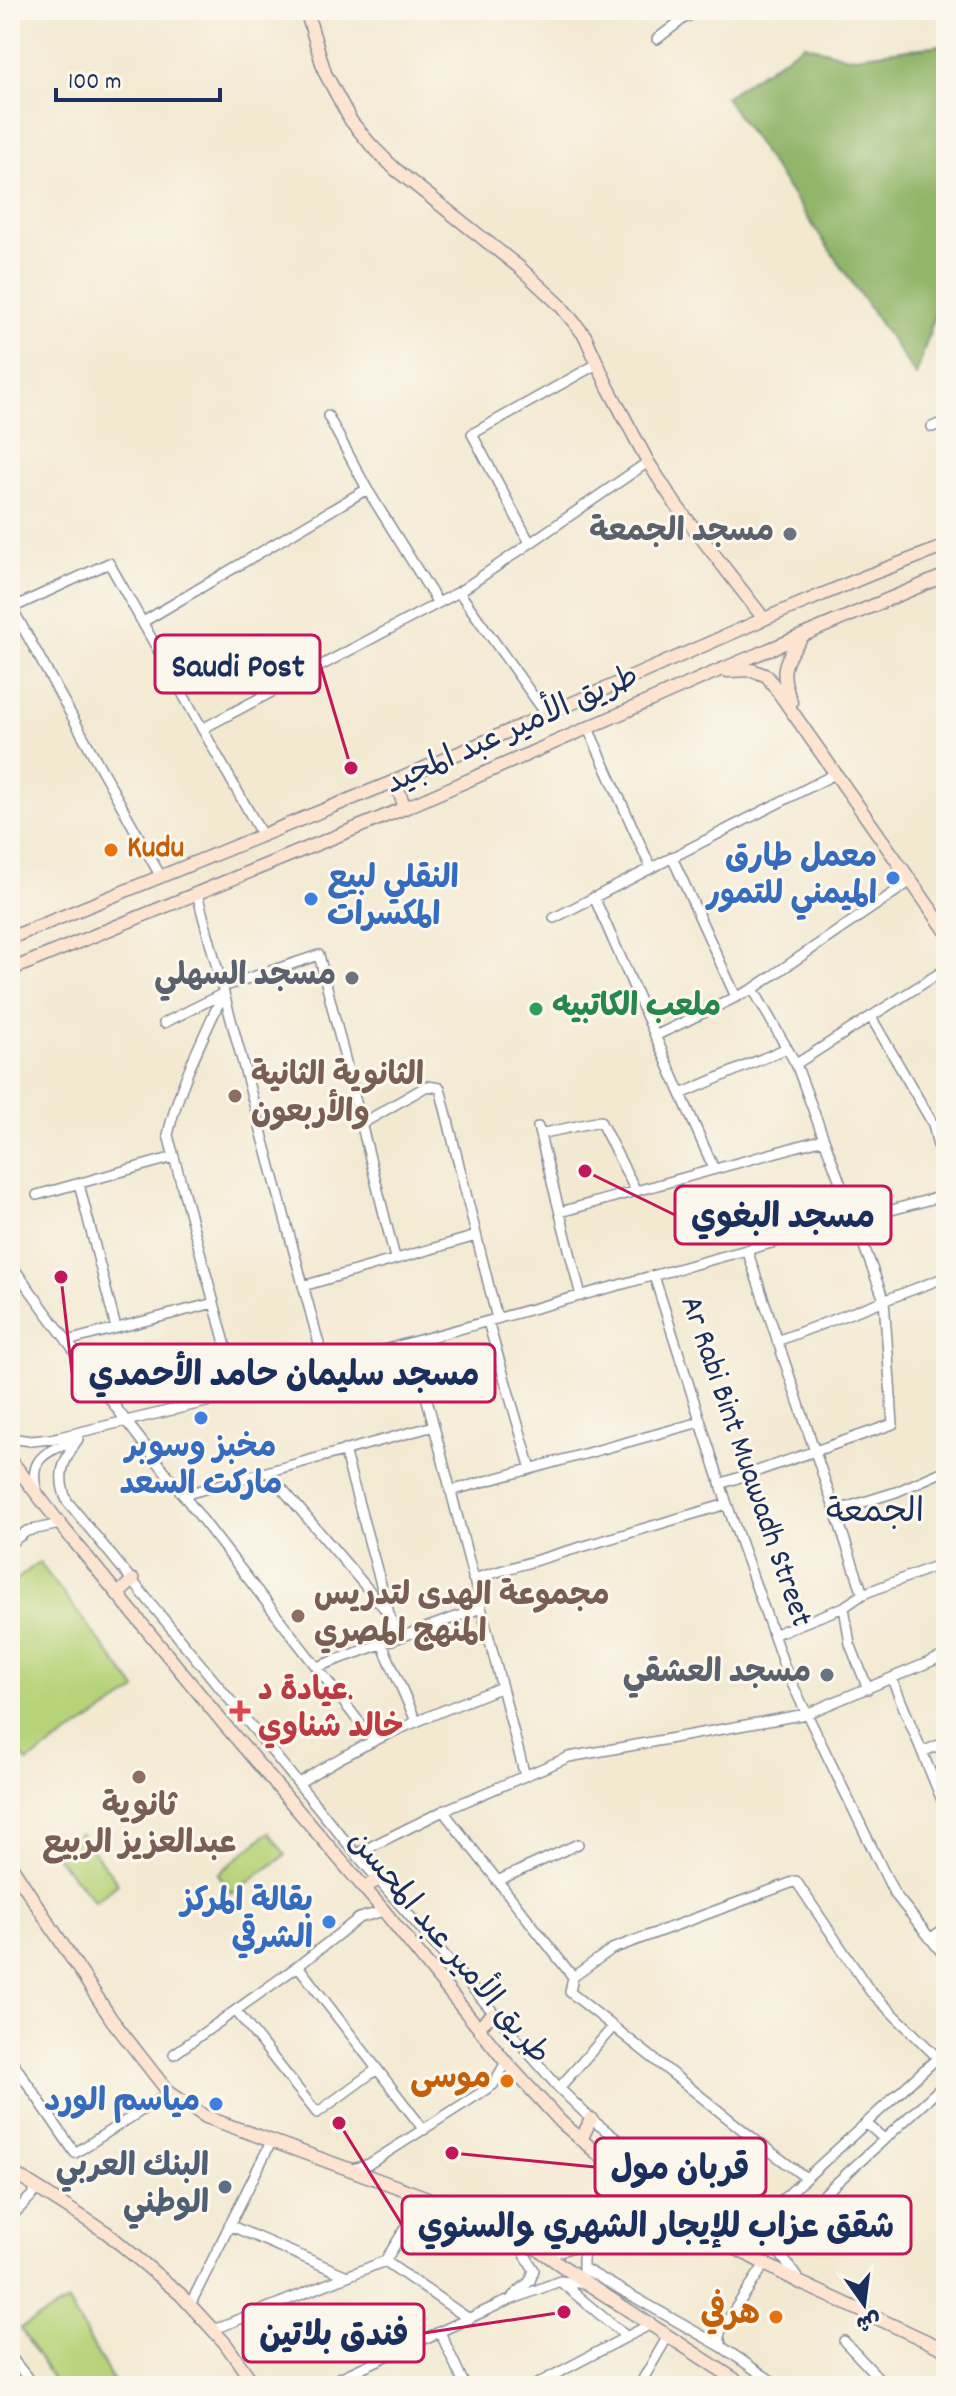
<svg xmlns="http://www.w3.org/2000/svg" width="956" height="2396" font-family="Dekko,'Playpen Sans Arabic',sans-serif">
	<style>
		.green { fill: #b7d379; stroke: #69816c; stroke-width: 2 }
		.forest { fill: #91b569; stroke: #567264; stroke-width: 2 }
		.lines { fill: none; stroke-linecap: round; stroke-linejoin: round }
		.street-casing { stroke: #878c98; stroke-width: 12 }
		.secondary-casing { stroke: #878c98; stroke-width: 15 }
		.street { stroke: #fff; stroke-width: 9 }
		.secondary { stroke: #fde4d1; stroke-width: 12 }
		.worship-dot { fill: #6b7280; stroke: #fbf7ec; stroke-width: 3 }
		.food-dot { fill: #e8710a; stroke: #fbf7ec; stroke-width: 3 }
		.shop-dot { fill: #3f7fe0; stroke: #fbf7ec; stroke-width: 3 }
		.leisure-dot { fill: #2e9e5b; stroke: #fbf7ec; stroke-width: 3 }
		.education-dot { fill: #8d6e63; stroke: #fbf7ec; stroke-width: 3 }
		.health-dot { fill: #e0444e; stroke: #fbf7ec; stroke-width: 3 }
		.service-dot { fill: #5c6f8a; stroke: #fbf7ec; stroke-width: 3 }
		.labels { text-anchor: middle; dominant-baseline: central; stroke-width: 6; stroke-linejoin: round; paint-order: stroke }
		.worship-label { font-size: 32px; font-weight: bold; fill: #5b616d; stroke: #fbf7ec; text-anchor: end }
		.street-label { font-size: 32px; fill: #1b2f5e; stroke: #fbf7ec }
		.food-label { font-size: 32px; font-weight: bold; fill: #c56008; stroke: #fbf7ec; text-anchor: end }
		.shop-label { font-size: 32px; font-weight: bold; fill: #366cbe; stroke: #fbf7ec; text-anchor: end }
		.leisure-label { font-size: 32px; font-weight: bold; fill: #27864d; stroke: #fbf7ec; text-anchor: start }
		.education-label { font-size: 32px; font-weight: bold; fill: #785e54; stroke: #fbf7ec; text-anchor: start }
		.health-label { font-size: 32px; font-weight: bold; fill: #be3a42; stroke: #fbf7ec; text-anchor: start }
		.service-label { font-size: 32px; font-weight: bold; fill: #4e5e75; stroke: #fbf7ec; text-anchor: end }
		.neighbourhood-label { font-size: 34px; fill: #1b2f5e; stroke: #fbf7ec }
		.leader { fill: none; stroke: #c2185b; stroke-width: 3 }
		.callout-dot { fill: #c2185b; stroke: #fbf7ec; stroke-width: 3 }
		.callout { fill: #fbf7ec; stroke: #c2185b; stroke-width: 3 }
		.callout-label { font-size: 34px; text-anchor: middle; font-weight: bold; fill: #1b2f5e }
	</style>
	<rect width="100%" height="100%" fill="#fbf7ec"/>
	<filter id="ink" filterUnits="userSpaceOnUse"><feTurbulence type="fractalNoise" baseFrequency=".0125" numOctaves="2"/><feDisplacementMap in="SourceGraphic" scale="16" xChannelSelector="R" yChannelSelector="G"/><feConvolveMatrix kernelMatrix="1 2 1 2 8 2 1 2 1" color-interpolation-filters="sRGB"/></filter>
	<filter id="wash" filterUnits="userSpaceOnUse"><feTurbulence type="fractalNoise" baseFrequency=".006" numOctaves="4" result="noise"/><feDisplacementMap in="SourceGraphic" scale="32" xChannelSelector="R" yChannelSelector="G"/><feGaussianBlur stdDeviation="1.8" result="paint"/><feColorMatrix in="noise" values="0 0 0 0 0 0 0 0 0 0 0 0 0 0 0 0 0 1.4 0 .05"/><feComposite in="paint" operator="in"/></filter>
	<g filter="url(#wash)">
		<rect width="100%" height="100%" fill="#f3e9d1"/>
		<!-- green -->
		<path class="green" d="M39,1562L137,1690L27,1762L10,1739V1585Z
			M269,1832L286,1855L232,1894L218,1874Z
			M80,1833L118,1883L95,1902L55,1855Z
			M68,2302L116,2386H57L20,2328Z"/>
		<!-- forest -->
		<path class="forest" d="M804,44L847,57L942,45L946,120V279L916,376L725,97Z"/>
	</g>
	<g filter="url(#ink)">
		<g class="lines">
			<!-- street casing -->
			<g class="street-casing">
				<path id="street" d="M657,39L683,19L701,10
					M942,357L946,342
					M328,416L367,489L438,603
					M932,427L946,421
					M530,543L472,434L597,364
					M459,592L546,714
					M12,608L161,877
					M10,609L109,563L262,835
					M143,622L367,489
					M588,728L651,868
					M202,729L459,592L648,462
					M672,857L736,997
					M197,894L325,1366
					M594,897L714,1169
					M554,918L835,774
					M222,987L319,955L395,1258
					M223,994C202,1040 179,1085 168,1135L239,1394
					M871,1017L933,1124L946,1182
					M164,1023L224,993
					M655,1036L753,989
					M796,1064L946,969
					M681,1094L787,1048
					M363,1123L427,1086L440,1088L497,1319
					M538,1127L581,1296
					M540,1134L600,1121L636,1191
					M79,1184L116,1328
					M37,1195L174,1157
					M560,1212L824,1139
					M747,1250L863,1594
					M10,1263L126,1421L373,1740
					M654,1276L727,1504L786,1671L894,1893L946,1958
					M303,1286L476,1236
					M488,1322L531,1469
					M67,1341L214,1303
					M777,1341L946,1277
					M412,1342L525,1776
					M10,1438L31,1441L51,1439L239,1394L325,1366L946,1195
					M78,1439C63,1461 56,1475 67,1501L356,1854L559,2088L591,2119L701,2204L747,2232L773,2244L801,2283
					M344,1450L396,1639
					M268,1472L385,1609
					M720,1484L893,1424L884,1300L796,1064L753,989L911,881
					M37,1491C26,1456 51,1450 78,1439
					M450,1491L700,1422
					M183,1495L434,1426
					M835,1511L896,1492L946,1470
					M10,1543L27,1531L60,1524
					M473,1579L727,1504
					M844,1607L850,1644L868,1689
					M775,1634L844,1607L863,1594L946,1562
					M382,1644L416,1721
					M317,1667L481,1608
					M892,1679L946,1810
					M922,1752L946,1742
					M299,1783C362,1741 432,1715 502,1687
					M443,1811L573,1977
					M356,1854L443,1811L569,1757L806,1714L946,1655
					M497,1881L578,1844
					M930,1939L946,1927
					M298,1966L424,2130
					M236,2011L317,2113L377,2069
					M174,2054L298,1966L359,1918L384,1911
					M10,2058L75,2153L169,2093
					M559,2088L613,2027
					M866,2123L884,2139
					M754,2139L570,1992L573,1977L612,1949L796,1881L870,1991L938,2058
					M349,2170L369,2164L493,2085L506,2062
					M10,2218L38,2189
					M687,2220L754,2139L806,2178
					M229,2225L347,2276
					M747,2232L946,2050
					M773,2244L786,2229L946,2083
					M544,2251L558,2252L570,2248L612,2188L619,2170
					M385,2261L469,2319
					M765,2264L721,2330L719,2337L722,2347L779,2386
					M583,2268L722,2347
					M583,2273V2258L587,2245L621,2195L642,2187
					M562,2283L627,2337
					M513,2296L530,2281L534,2270L517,2241
					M190,2305L271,2142
					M212,2330L385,2261L425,2197
					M440,2332L465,2386
					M844,2341L886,2386
					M10,2356L34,2386
					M359,2369L367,2386
					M322,2386L500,2304L560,2281L588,2284
					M533,2386L651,2324
					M639,2386L668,2336"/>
			</g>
			<!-- secondary casing -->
			<g class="secondary-casing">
				<path id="secondary" d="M306,10L325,73L351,121L371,145L395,169L519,267L560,305L585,336L608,387L648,462L676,505L764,619
					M727,671L752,670L767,676L946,931
					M791,702C780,673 782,663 801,638
					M395,781L405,808
					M10,938L395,781L764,619L869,575L946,546
					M10,970L405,808L713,673L946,575
					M10,1459L60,1524L224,1724L384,1911L506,2062L561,2122L606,2161L687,2220L716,2238L801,2283L946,2350
					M118,1594L133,1580
					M10,1864L112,2020L169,2093L206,2117L425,2197L541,2251L588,2284L745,2386
					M364,1889L378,1879
					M478,2027L493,2014
					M581,2140L591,2119
					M10,2171L106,2232L180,2294L225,2343L255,2386"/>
			</g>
			<!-- street -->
			<use href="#street" class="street"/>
			<!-- secondary -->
			<use href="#secondary" class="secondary"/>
		</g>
	</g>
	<!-- markers -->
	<g class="worship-dot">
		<circle cx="790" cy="534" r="8"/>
		<circle cx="352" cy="978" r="8"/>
		<circle cx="827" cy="1675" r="8"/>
	</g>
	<g class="food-dot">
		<circle cx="111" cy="850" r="8"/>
		<circle cx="507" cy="2081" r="8"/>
		<circle cx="776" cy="2317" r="8"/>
	</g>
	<g class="shop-dot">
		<circle cx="893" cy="878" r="8"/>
		<circle cx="311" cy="899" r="8"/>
		<circle cx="201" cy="1418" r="8"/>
		<circle cx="329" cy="1922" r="8"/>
		<circle cx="216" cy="2104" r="8"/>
	</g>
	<circle class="leisure-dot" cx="536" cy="1009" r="8"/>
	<g class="education-dot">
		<circle cx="235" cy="1096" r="8"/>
		<circle cx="298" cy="1616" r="8"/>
		<circle cx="139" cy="1777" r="8"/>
	</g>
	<path class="health-dot" d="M236 1699h8v8h8v8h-8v8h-8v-8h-8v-8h8z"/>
	<circle class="service-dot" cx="225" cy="2187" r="8"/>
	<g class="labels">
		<!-- worship labels -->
		<g class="worship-label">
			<text x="774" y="534">مسجد الجمعة</text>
			<text x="336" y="978">مسجد السهلي</text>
			<text x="811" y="1675">مسجد العشقي</text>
		</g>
		<!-- street labels -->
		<g class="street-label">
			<text transform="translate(513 732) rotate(-24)">طريق الأمير عبد المجيد</text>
			<text transform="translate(744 1462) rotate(71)">Ar Rabi Bint Muawadh Street</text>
			<text transform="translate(447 1949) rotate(50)">طريق الأمير عبد المحسن</text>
		</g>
		<!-- food labels -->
		<g class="food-label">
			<text x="127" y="850" text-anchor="start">Kudu</text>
			<text x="491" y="2081">موسى</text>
			<text x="760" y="2317">هرفي</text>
		</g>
		<!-- shop labels -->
		<g class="shop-label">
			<text x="877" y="860">معمل طارق<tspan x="877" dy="37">الميمني للتمور</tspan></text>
			<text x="327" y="881" text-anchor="start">النقلي لبيع<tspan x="327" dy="37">المكسرات</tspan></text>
			<text x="201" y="1450" text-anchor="middle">مخبز وسوبر<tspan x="201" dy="37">ماركت السعد</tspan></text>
			<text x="313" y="1904">بقالة المركز<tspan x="313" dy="37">الشرقي</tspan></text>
			<text x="200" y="2104">مياسم الورد</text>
		</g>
		<!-- leisure labels -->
		<g class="leisure-label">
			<text x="552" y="1009">ملعب الكاتبيه</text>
		</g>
		<!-- education labels -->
		<g class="education-label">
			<text x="251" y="1078">الثانوية الثانية<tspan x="251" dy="37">والأربعون</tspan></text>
			<text x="314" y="1598">مجموعة الهدى لتدريس<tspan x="314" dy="37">المنهج المصري</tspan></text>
			<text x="139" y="1809" text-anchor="middle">ثانوية<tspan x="139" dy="37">عبدالعزيز الربيع</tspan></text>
		</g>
		<!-- health labels -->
		<g class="health-label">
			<text x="258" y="1693">عيادة د.<tspan x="258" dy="37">خالد شناوي</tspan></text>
		</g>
		<!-- service labels -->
		<g class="service-label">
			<text x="209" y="2169">البنك العربي<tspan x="209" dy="37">الوطني</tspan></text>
		</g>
		<!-- neighbourhood labels -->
		<g class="neighbourhood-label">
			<text x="875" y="1514">الجمعة</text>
		</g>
	</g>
	<!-- callouts -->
	<path class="leader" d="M351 768L320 664M585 1171L675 1215M61 1277L72 1373M452 2153L595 2167M339 2123L402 2225M564 2312L424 2333"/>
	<g class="callout-dot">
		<circle cx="351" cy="768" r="8"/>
		<circle cx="585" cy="1171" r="8"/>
		<circle cx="61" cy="1277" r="8"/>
		<circle cx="452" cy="2153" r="8"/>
		<circle cx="339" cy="2123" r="8"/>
		<circle cx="564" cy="2312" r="8"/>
	</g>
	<g class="callout">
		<rect x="155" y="635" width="165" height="58" rx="8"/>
		<rect x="675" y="1186" width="216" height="58" rx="8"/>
		<rect x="72" y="1344" width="423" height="58" rx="8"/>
		<rect x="595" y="2138" width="171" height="58" rx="8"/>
		<rect x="402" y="2196" width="509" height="58" rx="8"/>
		<rect x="243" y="2304" width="181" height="58" rx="8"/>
	</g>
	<g class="callout-label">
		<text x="238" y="676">Saudi Post</text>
		<text x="783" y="1227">مسجد البغوي</text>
		<text x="284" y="1385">مسجد سليمان حامد الأحمدي</text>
		<text x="680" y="2179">قربان مول</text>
		<text x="656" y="2237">شقق عزاب للإيجار الشهري والسنوي</text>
		<text x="334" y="2345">فندق بلاتين</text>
	</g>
	<!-- margin -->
	<rect width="956" height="2396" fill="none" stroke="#fbf7ec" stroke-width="40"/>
	<!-- north arrow -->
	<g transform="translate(864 2304) rotate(166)" stroke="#fbf7ec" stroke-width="6" paint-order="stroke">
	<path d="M0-6L14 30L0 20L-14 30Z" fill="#1b2f5e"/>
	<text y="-12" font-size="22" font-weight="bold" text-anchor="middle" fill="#1b2f5e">ش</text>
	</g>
	<!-- scale -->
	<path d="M56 88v12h164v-12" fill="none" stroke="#1b2f5e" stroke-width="4"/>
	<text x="68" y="88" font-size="24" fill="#1b2f5e" stroke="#fbf7ec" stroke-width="6" paint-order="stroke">100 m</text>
</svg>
